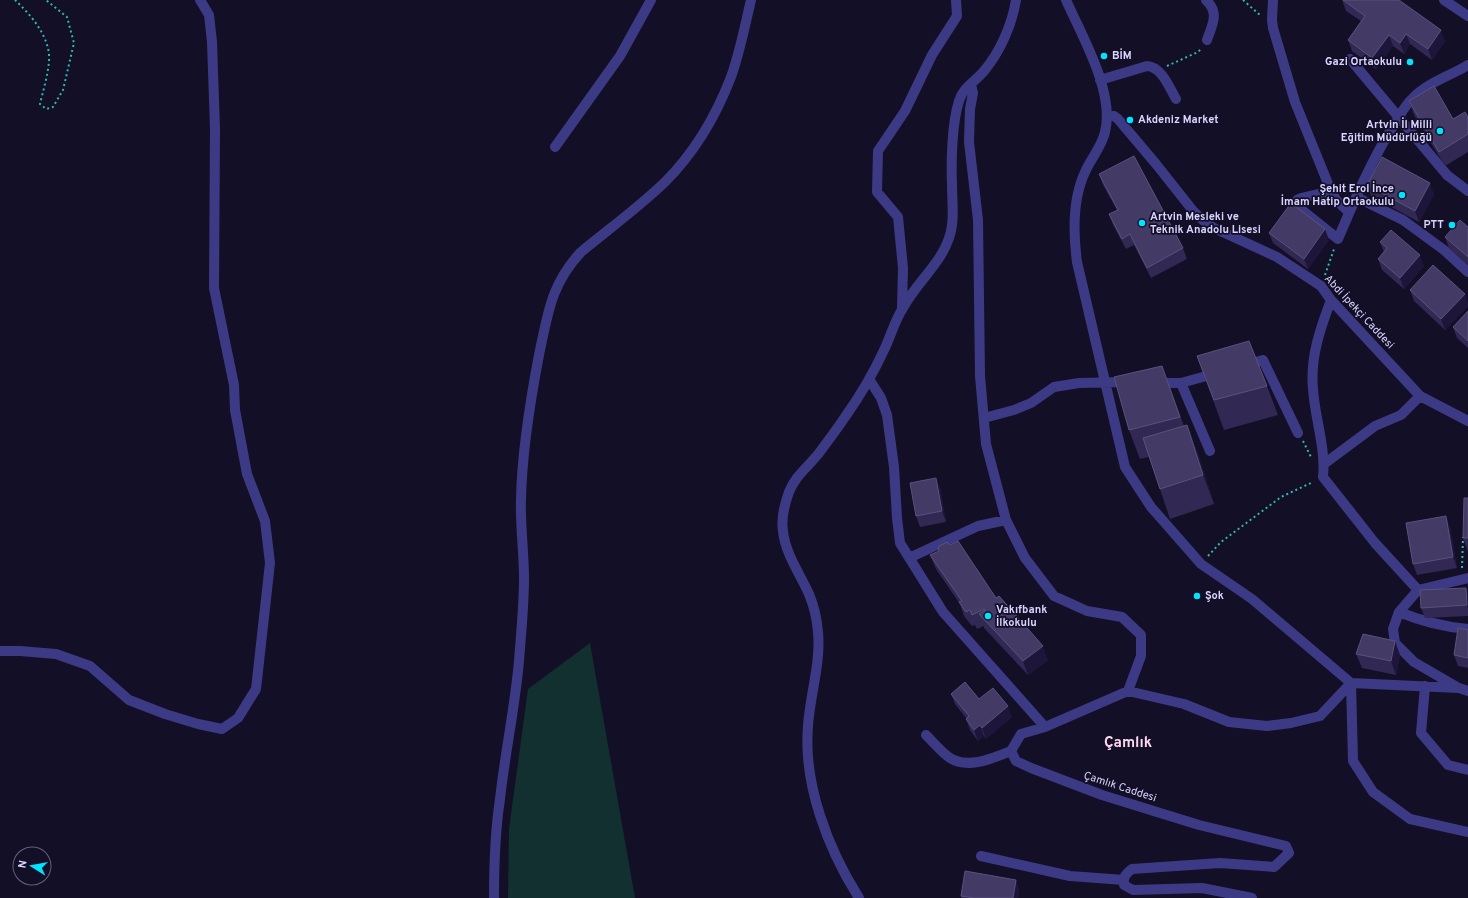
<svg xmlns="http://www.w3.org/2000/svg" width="1468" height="898" font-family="Overpass,sans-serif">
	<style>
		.green { fill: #12302f }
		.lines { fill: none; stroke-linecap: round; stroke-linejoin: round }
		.path { stroke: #2fb8b0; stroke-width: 2; stroke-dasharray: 2 3; stroke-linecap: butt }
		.minor { stroke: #3d3a85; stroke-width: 10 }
		.wall { fill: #312854 }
		.shaded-wall { fill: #1d163a }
		.building { fill: #433a66; stroke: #5a527e }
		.poi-dot { fill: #00e5ff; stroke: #130f26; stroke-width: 1.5 }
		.labels { text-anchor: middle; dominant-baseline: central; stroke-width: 3.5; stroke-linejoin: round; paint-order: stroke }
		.poi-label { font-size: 11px; font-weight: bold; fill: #d9d4ff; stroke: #130f26; text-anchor: start }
		.street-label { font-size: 11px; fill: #d9d4ff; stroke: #130f26 }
		.district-label { font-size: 15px; font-weight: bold; fill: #ffd6f0; stroke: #130f26 }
	</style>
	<rect width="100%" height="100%" fill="#130f26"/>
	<!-- green -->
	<path class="green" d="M590,643L635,898H508L509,829L528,689Z"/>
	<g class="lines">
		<!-- path -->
		<path class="path" d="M15,0C31,15 51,38 49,61C48,75 43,91 40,104L46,109L53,107L63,90L74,43L67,17L46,0
			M1243,0L1261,16
			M1167,66L1198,52L1202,48
			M1325,275L1334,249
			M1303,441L1311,457
			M1208,556L1221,542L1281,497L1313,482
			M1462,568L1463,537"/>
		<!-- minor -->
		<path class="minor" d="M1066,0C1082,36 1115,92 1105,132C1102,146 1092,157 1086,170C1072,198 1073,232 1077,262L1125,467L1151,507L1201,564L1252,599L1351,683L1459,688L1468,691
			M1206,0C1220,13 1212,25 1207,40
			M1273,0L1272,20L1273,28L1295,102L1331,191L1337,201L1349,212
			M1444,0L1468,16
			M1350,59L1447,175L1468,191
			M1100,80L1147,66C1162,67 1169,87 1176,99
			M971,84L973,93L970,109L969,142L978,220L980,376L986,444L1006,520L1025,558L1054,596L1087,611L1122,617L1141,635V656L1128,691
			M1107,114L1114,116L1118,119L1156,164L1194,212L1204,221L1214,228L1277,257L1321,286L1331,300L1420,396L1468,421
			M555,147L620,56L651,0
			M1331,191L1301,198L1297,200L1296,203L1298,207L1338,239C1355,199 1372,159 1395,123C1401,114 1405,105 1413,98C1427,83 1450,76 1468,65
			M1356,197L1403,220L1444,250L1468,272
			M1331,300C1320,329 1310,358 1313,389C1315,419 1326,448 1323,477L1375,543L1418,590
			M902,308L903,268L898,217L877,192L878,151L905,111L932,55L957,16L956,0
			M1245,365L1263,360L1298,433
			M869,379L881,398L887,415L894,467L897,518L900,543L943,612L1045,727
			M1156,383H1181L1217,373
			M1181,383L1210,451
			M984,418L1014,410L1031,403L1054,387L1079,383L1128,382
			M1324,464L1375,426L1401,415L1420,396
			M909,558L978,526L1006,520
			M1399,612C1421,621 1444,627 1468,629
			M0,651H20L56,654L90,666L129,700L165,714L198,724L222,729L238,718L256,689L270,563L265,521L247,474L235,410L234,385L214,288L215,129L212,42L209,15L200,0
			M1351,683L1353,761L1373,792L1410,819L1468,832
			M1425,686L1421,733L1448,765L1468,770
			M1457,687L1414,662L1395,643L1393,629L1399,612L1418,590L1468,578
			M926,735C933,742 939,749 946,755C964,771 992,759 1011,751
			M981,856L1070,876L1124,880
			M494,898C494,865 495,832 500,799C505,753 515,707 519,661C521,634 524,606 524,578C524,552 520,525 521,499C522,450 530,402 539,355C548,313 551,284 581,252C609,229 639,207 665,182C695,152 716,116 731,77C740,52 745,25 751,0
			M859,898C828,849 803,784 808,726C810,695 821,663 818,632C817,620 814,606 809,594C800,574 785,553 783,531C781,519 785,503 789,492C795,476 809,466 819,453C828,441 837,429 845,417C860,396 874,372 885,348C891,335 895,320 903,308C916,283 940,265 949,238C955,221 952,202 952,184C951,162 952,122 959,101C963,87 975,82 984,71C1000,52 1012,25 1016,0
			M1252,898L1202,888L1133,890L1124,885C1123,876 1126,874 1132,869L1220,863L1274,867L1289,853L1286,846L1199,825L1102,795L1031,768L1016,761L1011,751L1021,734L1045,727L1128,691L1184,704L1229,722L1267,726L1291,723L1320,716L1351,683"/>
	</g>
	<!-- wall -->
	<path class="wall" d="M1342,0L1445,41L1432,60L1410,44L1404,54L1393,46L1376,69L1352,51L1348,40L1361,21L1346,11Z
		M1409,101L1453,119L1468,117V152L1445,166L1414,115Z
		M1099,174L1183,248L1187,259L1151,278L1134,245L1126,249L1113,225L1109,214L1117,210L1103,185Z
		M1367,185L1434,194L1419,222L1371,196Z
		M1468,227V265L1449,248L1445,237Z
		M1269,233L1329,240L1308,269L1273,243Z
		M1380,242L1424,266L1404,289L1382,270L1378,259L1384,252Z
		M1410,290L1465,294L1468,304V306L1445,330L1414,301Z
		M1468,311V348L1457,338L1453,327Z
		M1197,356L1267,386L1278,415L1224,430Z
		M1162,366L1184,426L1187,425L1198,454L1214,504L1170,519L1160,489L1149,457L1140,459L1129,430Z
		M940,488L946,522L920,527L916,516Z
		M1468,498V552L1463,538Z
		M1450,527L1457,568L1417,575L1413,564Z
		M930,555L996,598L1048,660L1028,675L984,628V626L977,629L975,625L972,626L964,616L960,604L936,569Z
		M1466,588L1468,594V616L1425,618L1421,608Z
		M1468,630V668L1458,666L1454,655Z
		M1356,654L1400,655L1396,675L1362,668Z
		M951,694L979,699L1012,717L986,739L984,736L978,741L970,730L966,719V718L955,704Z
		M1016,880L1019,890L1018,898H961V896Z"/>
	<!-- shaded-wall -->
	<path class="shaded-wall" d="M1441,30L1445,41L1432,60L1428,49Z
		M1406,34L1410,44L1404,54L1400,43Z
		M1389,35L1393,46L1376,69L1372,58Z
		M1430,183L1434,194L1419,222L1415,211Z
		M1325,229L1329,240L1308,269L1304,259Z
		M1420,255L1424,266L1404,289L1400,278Z
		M1465,294L1468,304V306L1445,330L1441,319Z
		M1187,425L1198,454L1214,504L1203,475Z
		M936,478L940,488L946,522L942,511Z
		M1446,516L1450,527L1457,568L1453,557Z
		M1466,588L1468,594V609L1467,605Z
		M1395,641L1400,655L1396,675L1391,661Z
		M1043,646L1048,660L1028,675L1023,661Z
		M1008,706L1012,717L986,739L982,728Z
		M980,725L984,736L978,741L974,730Z
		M1016,880L1019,890L1018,898H1013Z"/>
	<!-- building -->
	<path class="building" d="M1343,0H1399L1441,30L1428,49L1406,34L1400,43L1389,35L1372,58L1348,40L1365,16Z
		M1434,86L1453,119L1465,112L1468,117V134L1439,152L1409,101Z
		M1134,156L1183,248L1147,268L1130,234L1122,239L1109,214L1118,210L1099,174Z
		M1382,157L1430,183L1415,211L1367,185Z
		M1291,203L1325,229L1304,259L1269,233Z
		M1460,220L1468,227V257L1445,237Z
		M1391,230L1420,255L1400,278L1378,259L1387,248L1380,242Z
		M1433,265L1465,294L1441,319L1410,290Z
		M1468,311V341L1453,327Z
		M1249,341L1267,386L1214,400L1197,356Z
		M1162,366L1180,417L1129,430L1114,377Z
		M1187,425L1203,475L1160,489L1143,438Z
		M936,478L942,511L916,516L910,483Z
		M1464,498H1468V538H1463Z
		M1446,516L1453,557L1413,564L1406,523Z
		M958,541L996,598L999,596L1043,646L1023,661L979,614L985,610L984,609L972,615L970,610L966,612L959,602L962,601L930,555L939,551L938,547L947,542L950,545Z
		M1466,588L1467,605L1421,608L1420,590Z
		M1458,628L1468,630V658L1454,655Z
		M1363,634L1395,641L1391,661L1356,654Z
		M965,682L979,699L993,688L1008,706L982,728L980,725L974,730L966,719L969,716L951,694Z
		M965,871L1016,880L1013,898H975L961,896Z"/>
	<!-- markers -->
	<g class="poi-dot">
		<circle cx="1104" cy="56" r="4"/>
		<circle cx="1410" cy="62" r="4"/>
		<circle cx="1130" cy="120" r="4"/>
		<circle cx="1440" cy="131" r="4"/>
		<circle cx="1402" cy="195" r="4"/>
		<circle cx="1142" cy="223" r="4"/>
		<circle cx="1452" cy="225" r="4"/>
		<circle cx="1197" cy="596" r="4"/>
		<circle cx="988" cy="616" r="4"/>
	</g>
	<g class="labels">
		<!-- poi labels -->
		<g class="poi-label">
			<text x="1112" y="56">BİM</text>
			<text x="1402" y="62" text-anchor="end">Gazi Ortaokulu</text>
			<text x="1138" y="120">Akdeniz Market</text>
			<text x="1432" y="125" text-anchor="end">Artvin İl Milli<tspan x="1432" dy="13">Eğitim Müdürlüğü</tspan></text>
			<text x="1394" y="189" text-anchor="end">Şehit Erol İnce<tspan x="1394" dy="13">İmam Hatip Ortaokulu</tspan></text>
			<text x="1150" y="217">Artvin Mesleki ve<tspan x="1150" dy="13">Teknik Anadolu Lisesi</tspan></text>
			<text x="1444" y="225" text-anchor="end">PTT</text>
			<text x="1205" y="596">Şok</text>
			<text x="996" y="610">Vakıfbank<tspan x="996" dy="13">İlkokulu</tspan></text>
		</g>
		<!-- street labels -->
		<g class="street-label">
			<text transform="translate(1359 312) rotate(47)">Abdi İpekçi Caddesi</text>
			<text transform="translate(1120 787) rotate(18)">Çamlık Caddesi</text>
		</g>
		<!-- district labels -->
		<g class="district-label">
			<text x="1128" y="743">Çamlık</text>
		</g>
	</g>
	<!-- north arrow -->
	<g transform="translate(32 866) rotate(281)"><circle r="19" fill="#130f26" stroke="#625e7d"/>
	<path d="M0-3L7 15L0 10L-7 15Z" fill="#00e5ff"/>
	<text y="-6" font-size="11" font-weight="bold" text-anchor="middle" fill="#d9d4ff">N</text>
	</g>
</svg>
